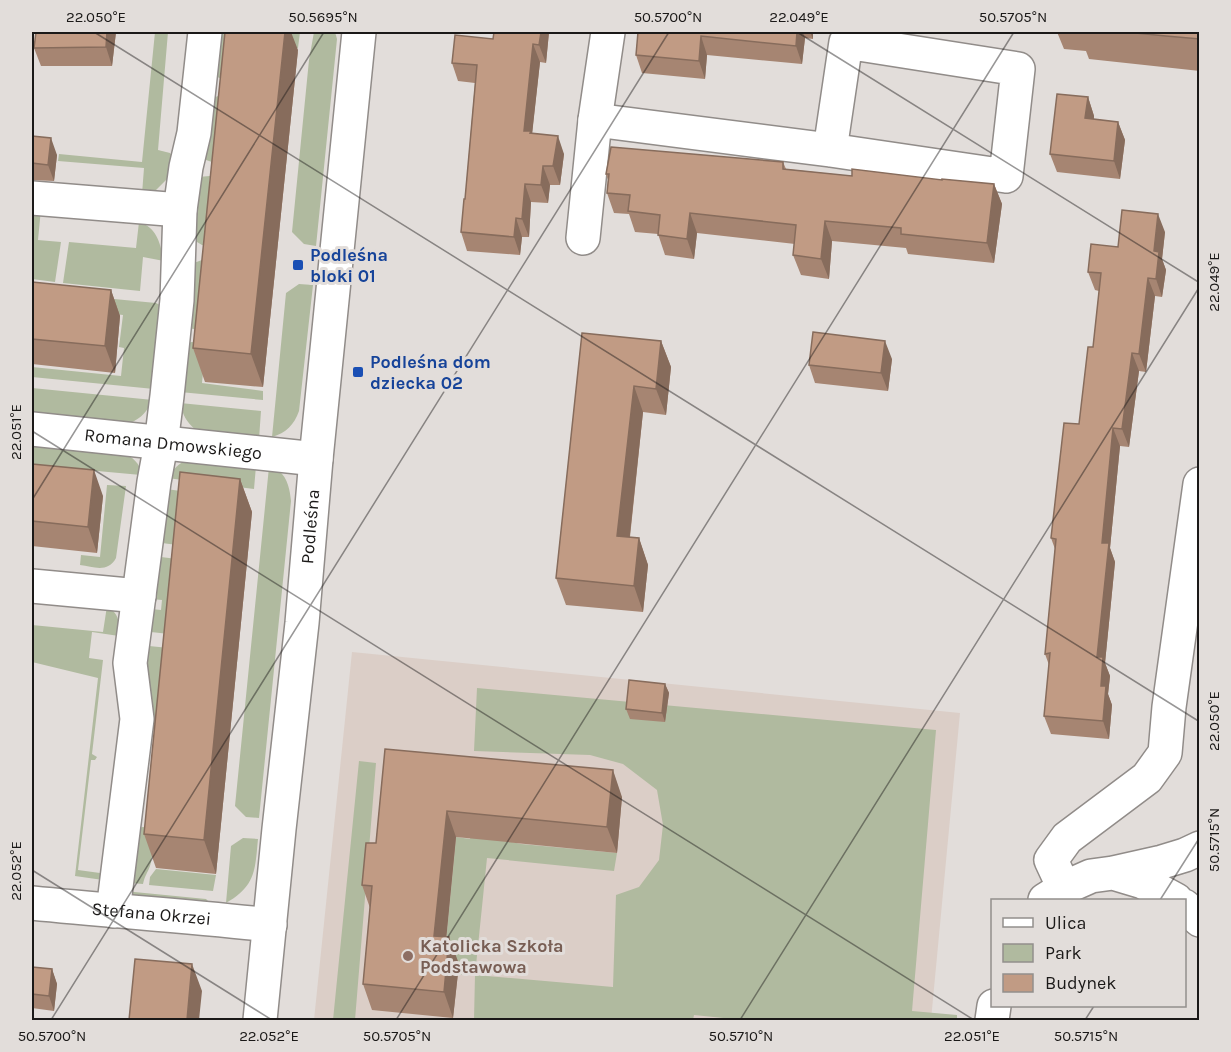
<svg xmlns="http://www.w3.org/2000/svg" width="1231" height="1052" font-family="Karla,sans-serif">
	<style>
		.built { fill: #dbcec7 }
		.green { fill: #b0ba9f }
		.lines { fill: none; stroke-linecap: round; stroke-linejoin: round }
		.street-casing { stroke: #918c89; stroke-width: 36 }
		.secondary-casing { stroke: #918c89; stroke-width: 36 }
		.street { stroke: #fff; stroke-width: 33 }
		.secondary { stroke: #fff; stroke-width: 33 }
		.wall { fill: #a68572 }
		.shaded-wall { fill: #876c5c }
		.building { fill: #c19b84; stroke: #876c5c; stroke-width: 1.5 }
		.ticks { fill: none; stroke: #1b1918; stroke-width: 1.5; stroke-opacity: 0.45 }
		.transit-dot { fill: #1a4fb4; stroke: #e2ddda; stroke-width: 2 }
		.education-dot { fill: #8d6e63; stroke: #e2ddda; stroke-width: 2 }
		.labels { text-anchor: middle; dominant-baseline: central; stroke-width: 6; stroke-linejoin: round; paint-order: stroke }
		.transit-label { font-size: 18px; font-weight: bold; fill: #164399; stroke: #e2ddda; text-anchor: start }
		.street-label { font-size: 18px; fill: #1b1918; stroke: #e2ddda }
		.education-label { font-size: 18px; font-weight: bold; fill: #785e54; stroke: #e2ddda; text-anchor: start }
		.neatline { fill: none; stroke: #1b1918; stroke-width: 2 }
		.ticks-label { font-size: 15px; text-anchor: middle; fill: #1b1918 }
	</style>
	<rect width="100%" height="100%" fill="#e2ddda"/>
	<!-- built -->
	<path class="built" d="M352,652L960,713L931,1020H314Z"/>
	<!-- green -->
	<path class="green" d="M155,32H168L158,150L170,153L173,158L168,178L155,191L142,194L144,168L58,161L59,154L142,162Z
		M220,32H300L298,48L237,41L222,79L215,76Z
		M314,32H335L337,39L316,246L304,244L292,232L309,60Z
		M223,94L212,162L203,159L213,98Z
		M210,176L209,183L217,185L215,248L202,245L192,239L198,177Z
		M32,208L41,209L38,240L61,242L55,282L32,279Z
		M139,222C158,228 160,244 164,261L143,257L140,291L63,283L69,242L136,248Z
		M202,260L208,331L187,328L191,264Z
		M299,284L313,285L299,411C294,425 286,433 272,437L286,293Z
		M93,297L156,303L160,305L163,309L154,389L32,377V367L121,376L124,348L119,347L123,315L83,310Z
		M192,342L198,343L205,352L202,383L263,391V400L180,392L186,343Z
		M32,388L153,400C147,411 142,418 130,423L32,414Z
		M180,403L261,411L259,439L196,430C186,422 183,415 180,403Z
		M32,442L122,452C132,457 141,463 141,475L32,465Z
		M189,459L256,466L254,489L167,478C174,469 178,463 189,459Z
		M269,467C273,468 277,469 279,471C288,478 290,491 291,501L259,818L246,817L235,806Z
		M107,485L126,486L116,558C108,573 94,567 80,565L81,555L100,557Z
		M166,489L188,492L177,545L162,543Z
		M161,557L177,559L169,634L151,632L148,629L151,609L161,610L162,600L152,599L157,558Z
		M107,606C120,615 119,621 119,636L92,632L89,658L103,660L92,754L97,757L95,760H91L78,870L100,873L103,880L75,876L98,678L32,662V625L103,632Z
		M149,646L169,648L160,726L150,723L143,664Z
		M477,688L936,730L912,1011L957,1015V1020H743L694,1015L693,1020H474L475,975H458L444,962L456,837L470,839L471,833L521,844L617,853L614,871L487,858L475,975L613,987L616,895L639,887L659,860L663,825L657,790L623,764L590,755L474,751Z
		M359,761L376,763L355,1020H333Z
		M143,827L151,828C154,835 153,858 150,866C147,874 145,875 143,884L131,883L137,828Z
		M243,838L258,839C255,870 256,886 226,903L231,846Z
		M156,869L216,875L213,891L149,885L150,877Z
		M124,891L206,899L213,906L126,898Z"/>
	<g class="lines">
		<!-- street casing -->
		<g class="street-casing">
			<g id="street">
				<path d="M595,120L830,150L1006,176L1018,69L846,42L830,150"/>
				<path d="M32,198L180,210"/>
				<path d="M583,238L595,120L608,32"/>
				<path id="s1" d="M32,429L316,459"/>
				<path d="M32,586L139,596"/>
				<path d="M1045,900L1064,888L1051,860L1067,838L1147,778L1165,753L1169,707L1200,484"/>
				<path id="s2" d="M32,903C111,911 191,916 270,925"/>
				<path d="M113,911L137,719L130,663L154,482L161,444L167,396L177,300L180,210L186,167L194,133L205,32"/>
				<path id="s3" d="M260,1020L279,829L302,623L316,459L359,32"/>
				<path d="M992,1020L994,1006"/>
			</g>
		</g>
		<!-- secondary casing -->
		<g class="secondary-casing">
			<path id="secondary" d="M1113,873L1143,882L1176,900
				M1064,888L1091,876L1113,873L1162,862L1185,855L1200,848
				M1184,906L1200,920"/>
		</g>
		<!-- street -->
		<use href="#street" class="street"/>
		<!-- secondary -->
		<use href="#secondary" class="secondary"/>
	</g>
	<!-- wall -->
	<path class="wall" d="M116,32L112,66H41L34,48Z
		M494,32H549L546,63L540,62L532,133L564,154L560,185H550L548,203L531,202L529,237H522L520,255L467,251L461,232L465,199L475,83L458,81L452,63L493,39Z
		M638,32H813V39L805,38L802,64L707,55L705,79L642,73L636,55Z
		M1057,32H1200V71L1089,59L1086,51L1064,49Z
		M298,50L263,387L205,382L193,348Z
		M1088,97L1094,116V119L1118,122L1125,140L1120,179L1057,172L1050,154Z
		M32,136L57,155L54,181L32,180Z
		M783,162L786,169L852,176L942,180L994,184L1002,204L994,263L908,254L906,248L832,241L829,279L801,275L793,255L795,244L697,233L694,259L665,255L658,234L635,232L629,214L614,213L607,193L608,180L606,174Z
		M1165,232L1162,259L1166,270L1162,297L1155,296L1146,372L1139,371L1129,447L1120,446L1110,548L1115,562L1105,663L1110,676L1108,694L1112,705L1109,739L1051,734L1044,716L1049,665L1045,654L1055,549L1051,538L1079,424L1093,347L1099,291L1095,290L1088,272L1118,247Z
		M32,282L111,290L120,316L115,373L32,364Z
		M582,333L661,341L671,367L666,415L643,412L630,537L639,538L648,565L643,612L566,605L556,578Z
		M892,359L888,391L815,383L809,365Z
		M32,464L103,496L97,553L32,546Z
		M240,479L252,512L216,874L156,868L144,834Z
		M665,684L669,693L665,722L630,719L626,709Z
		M385,749L622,797L617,853L456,837L446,937L459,964L453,1018L372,1010L363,984L370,908L362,885L376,843Z
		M32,967L52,969L57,984L54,1011L32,1008Z"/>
	<!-- shaded-wall -->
	<path class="shaded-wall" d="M107,32H116L112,66L106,47Z
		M285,32H291L298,50L263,387L251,354Z
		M541,32H549L546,63L539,45Z
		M797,32H803L805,38L802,64L796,46Z
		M810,32H813V39Z
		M701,36L707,55L705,79L699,61Z
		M533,44L540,62L532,135L524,131Z
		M1088,97L1094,116L1092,136L1085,118Z
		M1118,122L1125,140L1120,179L1114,161Z
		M558,136L564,154L560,185L553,166Z
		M51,138L57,155L54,181L48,165Z
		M543,166L550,185L548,203L541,185Z
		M525,184L531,202L529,237L522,219Z
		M994,184L1002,204L994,263L987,243Z
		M690,213L697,233L694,259L687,239Z
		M1158,214L1165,232L1162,259L1166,270L1162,297L1156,279L1154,251Z
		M516,218L522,237L520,255L514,237Z
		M825,221L832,241L829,279L821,259Z
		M1148,278L1155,296L1146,372L1139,354Z
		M111,290L120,316L115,373L105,346Z
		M661,341L671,367L666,415L656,389Z
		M885,341L892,359L888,391L881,373Z
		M1132,353L1139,371L1129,447L1122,429Z
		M634,386L643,412L627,562L617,536Z
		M1113,428L1120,446L1110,548L1115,562L1105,663L1110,676L1108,694L1112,705L1109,739L1103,721L1101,686L1097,657L1102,543Z
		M94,470L103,496L97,553L88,527Z
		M240,479L252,512L216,874L204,840Z
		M639,538L648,565L643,612L634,586Z
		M665,684L669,693L665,722L662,713Z
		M613,770L622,797L617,853L607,827Z
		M447,811L456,837L444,962L434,936Z
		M32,817L34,825L32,847Z
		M449,937L459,964L453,1018L444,992Z
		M192,964L202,991L199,1020H187Z
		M52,969L57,984L54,1011L49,996Z"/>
	<!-- building -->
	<path class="building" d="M36,32H107L106,47L34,48Z
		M225,32H285L251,354L193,348Z
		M494,32H541L539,45L533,44L524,131H531L530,133L558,136L553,166H543L541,185L525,184L522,219L516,218L514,237L461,232L464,199H465L477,65L452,63L455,35L493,39Z
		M638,32H797L796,46L701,36L699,61L636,55Z
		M1125,32H1200V39L1166,36Z
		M1057,94L1088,97L1085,118L1118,122L1114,161L1050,154Z
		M32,136L51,138L48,165L32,163Z
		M611,147L783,162V169L852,176V169L942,180V179L994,184L987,243L901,234V228L825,221L821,259L793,255L796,225L690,213L687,239L658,235L660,215L628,211L630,195L607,193L609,174H606Z
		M1122,210L1158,214L1154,251L1159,252L1156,279L1148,278L1139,354L1132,353L1122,429L1113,428L1102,543H1109L1097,657H1103L1101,686H1106L1103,721L1044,716L1050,653L1045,654L1056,539L1051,538L1064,423L1079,424L1088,347H1093L1101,273L1088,272L1091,244L1118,247Z
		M32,282L111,290L105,346L32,339Z
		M813,332L885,341L881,373L809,365Z
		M582,333L661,341L656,389L634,386L617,536L639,538L634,586L556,578Z
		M32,464L94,470L88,527L32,521Z
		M180,472L240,479L204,840L144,834Z
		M629,680L665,684L662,713L626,709Z
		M385,749L613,770L607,827L447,811L434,936L449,937L444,992L363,984L372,886L362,885L366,843H376Z
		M135,959L192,964L187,1020H129Z
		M32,967L52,969L49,996L32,994Z"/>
	<!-- ticks -->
	<path class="ticks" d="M94,32L1200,722M797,32L1200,283M32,431L974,1020M32,500L324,32M32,870L272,1020M1160,900L1200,837M51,1020L669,32M396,1020L1014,32M740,1020L1200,286M1085,1020L1094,1006"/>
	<!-- markers -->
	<g class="transit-dot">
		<rect x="292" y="259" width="12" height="12" rx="3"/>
		<rect x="352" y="366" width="12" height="12" rx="3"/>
	</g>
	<circle class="education-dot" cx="408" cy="956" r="6"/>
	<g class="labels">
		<!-- transit labels -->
		<g class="transit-label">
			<text x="310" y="255">Podleśna<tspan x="310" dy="21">bloki 01</tspan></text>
			<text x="370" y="362">Podleśna dom<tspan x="370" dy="21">dziecka 02</tspan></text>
		</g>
		<!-- street labels -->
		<g class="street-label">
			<text stroke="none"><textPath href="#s1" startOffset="142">Romana Dmowskiego</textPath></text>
			<text stroke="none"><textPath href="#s3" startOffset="496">Podleśna</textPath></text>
			<text stroke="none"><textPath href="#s2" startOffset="120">Stefana Okrzei</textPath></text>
		</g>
		<!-- education labels -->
		<g class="education-label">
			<text x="420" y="946">Katolicka Szkoła<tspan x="420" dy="21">Podstawowa</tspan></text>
		</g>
	</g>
	<!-- border -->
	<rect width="1231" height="1052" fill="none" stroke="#e2ddda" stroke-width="66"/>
	<!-- legend -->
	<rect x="991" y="899" width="195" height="108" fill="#e2ddda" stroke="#928f8c" stroke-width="1.5"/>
	<rect x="1003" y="918" width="30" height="9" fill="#ffffff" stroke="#928f8c" stroke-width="1.5"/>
	<text x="1045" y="929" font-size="18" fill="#1b1918">Ulica</text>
	<rect x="1003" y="944" width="30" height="18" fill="#b0ba9f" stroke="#928f8c" stroke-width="1.5"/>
	<text x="1045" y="959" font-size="18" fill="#1b1918">Park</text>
	<rect x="1003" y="974" width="30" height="18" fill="#c19b84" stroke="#928f8c" stroke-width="1.5"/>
	<text x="1045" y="989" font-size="18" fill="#1b1918">Budynek</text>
	<rect x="33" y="33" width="1165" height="986" class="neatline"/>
	<g class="ticks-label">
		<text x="96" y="22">22.050°E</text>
		<text x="323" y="22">50.5695°N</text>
		<text x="668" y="22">50.5700°N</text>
		<text x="799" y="22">22.049°E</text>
		<text x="1013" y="22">50.5705°N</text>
		<text transform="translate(1214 282) rotate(-90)" y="5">22.049°E</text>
		<text transform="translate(16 432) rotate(-90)" y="5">22.051°E</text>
		<text transform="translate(1214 721) rotate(-90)" y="5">22.050°E</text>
		<text transform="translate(1214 840) rotate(-90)" y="5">50.5715°N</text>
		<text transform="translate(16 871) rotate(-90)" y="5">22.052°E</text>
		<text x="52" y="1041">50.5700°N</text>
		<text x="269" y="1041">22.052°E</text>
		<text x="397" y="1041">50.5705°N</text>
		<text x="741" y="1041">50.5710°N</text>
		<text x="972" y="1041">22.051°E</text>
		<text x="1086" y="1041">50.5715°N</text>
	</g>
</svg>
